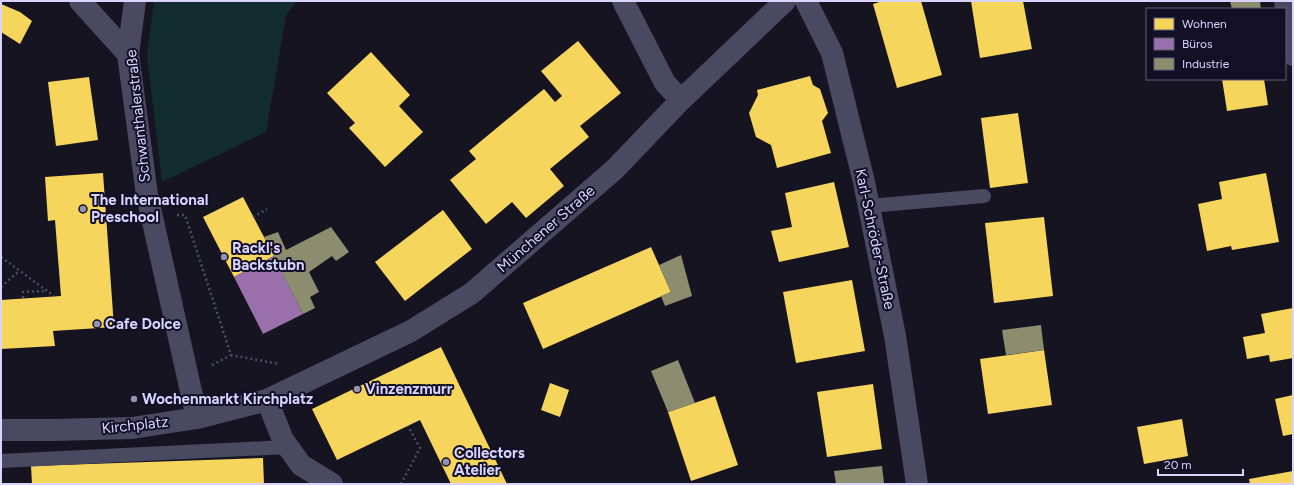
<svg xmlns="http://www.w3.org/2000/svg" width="1294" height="485" font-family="Figtree,sans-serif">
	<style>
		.green { fill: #132c2d }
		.homes { fill: #f6d55c }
		.offices { fill: #9970ab }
		.industry { fill: #8c8c6e }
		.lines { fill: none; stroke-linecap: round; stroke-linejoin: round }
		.path { stroke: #44505f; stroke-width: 2.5; stroke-dasharray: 2 3; stroke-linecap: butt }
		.lane { stroke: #4a4962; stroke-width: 14 }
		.street { stroke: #4a4962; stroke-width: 22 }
		.poi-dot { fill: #9591b1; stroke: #130f26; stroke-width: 1.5 }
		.labels { text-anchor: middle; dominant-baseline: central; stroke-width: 4; stroke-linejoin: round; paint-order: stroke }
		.street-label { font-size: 15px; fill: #d9d4ff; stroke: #130f26 }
		.poi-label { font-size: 15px; font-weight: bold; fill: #d9d4ff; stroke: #130f26; text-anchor: start }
	</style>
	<rect width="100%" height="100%" fill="#161421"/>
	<!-- green -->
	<path class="green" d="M154,1H297L286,15L266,132L162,182L147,55Z"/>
	<!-- homes -->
	<path class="homes" d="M883,1H921L942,75L897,88L873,4Z
		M971,1H1023L1032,49L980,58Z
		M1,4L20,12L32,21L20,44L1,32Z
		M578,41L621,93L580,126L589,137L550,169L564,186L526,218L512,202L486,224L450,180L476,159L469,151L544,89L555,102L562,96L541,71Z
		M371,52L410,95L399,106L423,132L385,167L349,128L355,123L327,93Z
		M810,76L813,85L820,89L828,113L822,121L831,153L777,168L771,145L756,137L749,113L758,95L757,90Z
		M89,77L98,140L56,146L48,82Z
		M1222,79H1264L1268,105L1227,111Z
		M1018,113L1028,183L990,188L981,118Z
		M103,173L114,327L53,331L55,346L1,349V300L61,296L55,220L48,221L45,177Z
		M1266,173L1279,242L1232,250L1231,246L1207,251L1198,204L1222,199L1219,182Z
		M834,182L849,247L779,262L771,231L792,227L785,193Z
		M243,197L274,256L234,277L203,217Z
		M443,210L472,249L405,301L375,262Z
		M1044,217L1053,296L994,303L985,223Z
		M651,247L671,292L543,349L523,303Z
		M852,280L865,351L796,363L783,292Z
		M1293,308V358L1270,362L1269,355L1247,359L1243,337L1265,333L1261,314Z
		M441,347L507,484H451L420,420L337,460L312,409Z
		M1044,350L1052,405L988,414L980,359Z
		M550,383L569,390L560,417L541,410Z
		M873,384L882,449L827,457L817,392Z
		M1293,395V434L1283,436L1275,399Z
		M715,396L738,465L691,481L668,412Z
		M1182,419L1188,456L1144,464L1137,427Z
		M263,458L264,484H32L31,466Z
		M1293,471V484H1250L1249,479Z"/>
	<!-- offices -->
	<path class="offices" d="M274,256L303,314L263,334L234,277Z"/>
	<!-- industry -->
	<path class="industry" d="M1230,1H1260L1261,9H1232Z
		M331,227L349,252L336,261L332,256L309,272L319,292L310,297L315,308L303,314L264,237L278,232L286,250Z
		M681,255L692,296L665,306L661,296L671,292L659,265Z
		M1041,325L1044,350L1006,355L1002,330Z
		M678,360L695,403L668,412L651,371Z
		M882,466L884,483L836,484L834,471Z"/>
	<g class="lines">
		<!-- path -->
		<path class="path" d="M177,215H185L231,355L279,364
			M253,217L267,209
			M1,257L54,296
			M1,287L19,271
			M23,298V292L47,291
			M212,365L231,355
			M401,484L420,448L408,426"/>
		<!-- lane -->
		<path class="lane" d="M869,206L984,196
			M1,461L288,447"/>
		<!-- street -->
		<path class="street" d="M80,1L128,54
			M135,1L128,54L147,195L197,418
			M623,1L665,83L681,100
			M806,1L832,53L864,182L895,336L917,484
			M1285,1L1293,55
			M267,400L283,440L301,465L332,484
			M1,430H53L132,428L197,418L267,400L411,331L472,293L615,169L681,100L785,1"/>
	</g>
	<!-- markers -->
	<g class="poi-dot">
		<circle cx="83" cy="209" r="4"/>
		<circle cx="224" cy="257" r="4"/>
		<circle cx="97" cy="324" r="4"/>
		<circle cx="357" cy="389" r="4"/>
		<circle cx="134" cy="399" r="4"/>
		<circle cx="446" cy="462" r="4"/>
	</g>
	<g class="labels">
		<!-- street labels -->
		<g class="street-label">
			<text transform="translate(138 116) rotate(-96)">Schwanthalerstraße</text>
			<text transform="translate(546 229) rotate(-41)">Münchener Straße</text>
			<text transform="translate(875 239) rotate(78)">Karl-Schröder-Straße</text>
			<text transform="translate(135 425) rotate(-6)">Kirchplatz</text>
		</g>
		<!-- poi labels -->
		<g class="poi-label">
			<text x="91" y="200">The International<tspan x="91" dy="17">Preschool</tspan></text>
			<text x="232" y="248">Rackl's<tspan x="232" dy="17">Backstubn</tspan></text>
			<text x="105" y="324">Cafe Dolce</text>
			<text x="365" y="389">Vinzenzmurr</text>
			<text x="142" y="399">Wochenmarkt Kirchplatz</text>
			<text x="454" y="453">Collectors<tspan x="454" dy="17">Atelier</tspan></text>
		</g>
	</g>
	<!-- border -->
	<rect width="1294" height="485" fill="none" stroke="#d9d4ff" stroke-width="4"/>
	<!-- legend -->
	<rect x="1146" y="8" width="140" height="72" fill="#130f26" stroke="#625e7d"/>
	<rect x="1154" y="18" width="20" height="12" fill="#f6d55c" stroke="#625e7d"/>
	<text x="1182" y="28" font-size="12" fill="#d9d4ff">Wohnen</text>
	<rect x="1154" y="38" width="20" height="12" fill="#9970ab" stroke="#625e7d"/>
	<text x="1182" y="48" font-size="12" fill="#d9d4ff">Büros</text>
	<rect x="1154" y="58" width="20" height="12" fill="#8c8c6e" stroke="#625e7d"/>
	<text x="1182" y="68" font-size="12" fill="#d9d4ff">Industrie</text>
	<!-- scale -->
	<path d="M1158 469v6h85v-6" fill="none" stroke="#d9d4ff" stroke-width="2"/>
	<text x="1164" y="469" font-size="12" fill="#d9d4ff" stroke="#130f26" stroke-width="3" paint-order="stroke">20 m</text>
</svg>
